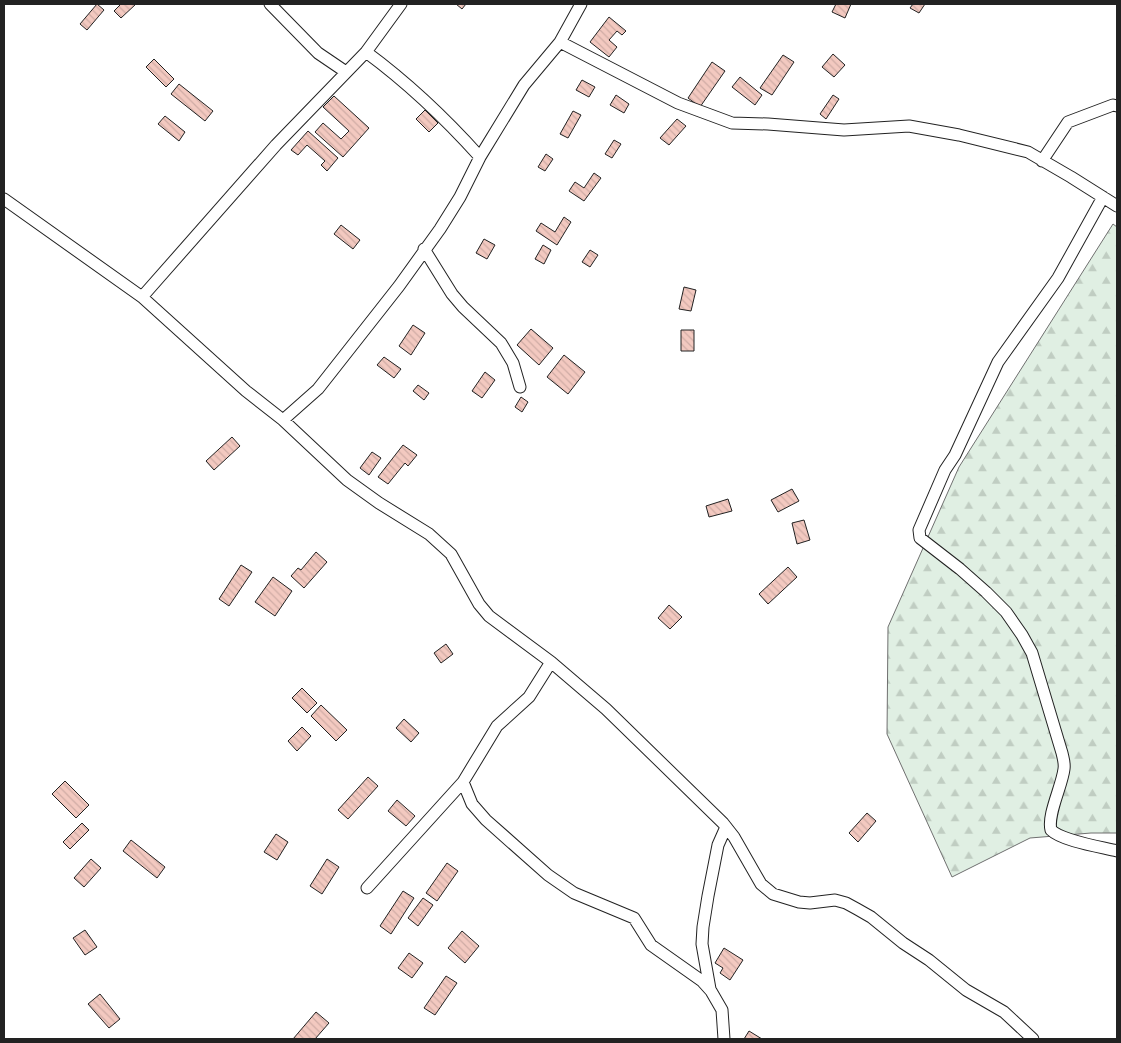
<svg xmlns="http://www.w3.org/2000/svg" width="1121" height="1043" font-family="'Roboto Serif',serif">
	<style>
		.forest { fill: url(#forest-firs); stroke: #6f6f6f }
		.building { fill: url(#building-back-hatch); stroke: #222 }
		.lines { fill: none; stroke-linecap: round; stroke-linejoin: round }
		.minor-casing { stroke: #222; stroke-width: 13 }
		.minor { stroke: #fff; stroke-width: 11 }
	</style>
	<defs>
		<pattern id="forest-firs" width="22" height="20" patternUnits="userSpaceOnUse" patternTransform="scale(1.25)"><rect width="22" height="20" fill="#e0efe3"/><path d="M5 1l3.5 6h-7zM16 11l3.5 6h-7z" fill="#c0cdc2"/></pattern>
		<pattern id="building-back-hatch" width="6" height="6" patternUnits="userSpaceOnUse" patternTransform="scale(1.25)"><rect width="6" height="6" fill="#f3c9c0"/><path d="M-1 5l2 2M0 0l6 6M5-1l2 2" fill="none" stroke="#d0aca5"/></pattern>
	</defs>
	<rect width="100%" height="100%" fill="#fff"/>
	<!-- forest -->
	<path class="forest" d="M1113,224L1117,227V833H1091L1030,838L952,877L887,734L888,627L959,467Z"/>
	<!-- building -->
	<path class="building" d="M97,4L104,10L87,30L80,24Z
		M121,4H136L121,18L114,11Z
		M456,4H466L462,9Z
		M836,4H851L845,18L832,12Z
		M913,4H925L919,13L910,8Z
		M609,17L626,31L622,35L617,31L609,40L617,47L609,57L590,42Z
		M833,54L845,65L834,77L822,67Z
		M783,55L794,62L772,95L760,88Z
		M154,59L174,79L166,87L146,67Z
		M712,62L725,71L700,107L688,98Z
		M740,77L762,95L755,105L732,87Z
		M582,80L595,87L589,97L576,90Z
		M179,84L213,111L205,121L171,94Z
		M616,95L629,104L624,113L610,105Z
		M833,95L839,99L826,119L820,114Z
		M334,96L369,128L343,157L315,132L323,123L341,139L349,131L323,107Z
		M425,110L438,123L429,132L416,119Z
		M573,111L581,115L568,138L560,134Z
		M165,116L185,132L179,141L158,124Z
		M677,119L686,126L669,145L660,138Z
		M308,131L338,158L327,171L321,165L325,161L307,145L298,155L291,150Z
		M614,140L621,144L612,158L605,154Z
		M546,154L553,159L545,171L538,167Z
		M594,173L601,178L584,201L569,191L575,182L584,188Z
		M564,217L571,222L557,245L536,231L541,223L555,232Z
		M341,225L360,240L353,249L334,234Z
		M484,239L495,245L487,259L476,253Z
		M543,245L551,250L544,264L535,259Z
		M590,250L598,255L590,267L582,262Z
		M684,287L696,290L691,311L679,309Z
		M413,325L425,333L411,355L399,346Z
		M531,329L553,348L539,365L517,345Z
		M681,330H694V351H681Z
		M564,355L585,372L568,394L547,377Z
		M384,357L401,369L394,378L377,365Z
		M485,372L495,380L482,398L472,391Z
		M418,385L429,393L424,400L413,391Z
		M521,397L528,402L522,412L515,407Z
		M232,437L240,446L214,470L206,461Z
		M403,445L417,455L408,466L405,463L388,484L378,477Z
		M372,452L381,458L369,475L360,468Z
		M792,489L799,501L778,512L771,500Z
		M728,499L732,511L709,517L706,506Z
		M804,520L810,540L797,544L792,523Z
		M316,552L327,562L304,588L291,576L298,568L301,570Z
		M241,565L252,572L229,606L219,599Z
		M788,567L797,577L768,604L759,594Z
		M273,577L292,591L275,616L255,602Z
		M669,605L682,617L670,629L658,618Z
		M446,644L453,654L441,663L434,653Z
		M302,688L317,703L307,713L292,698Z
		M321,705L347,730L336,741L311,716Z
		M404,719L419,733L411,742L396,728Z
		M302,727L311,736L297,751L288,741Z
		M368,777L378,786L348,819L338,810Z
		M65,781L89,805L76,818L52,794Z
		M397,800L415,816L406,826L388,811Z
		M867,813L876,821L858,842L849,833Z
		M82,823L89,830L70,849L63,842Z
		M276,834L288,842L277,860L264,852Z
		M131,840L165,867L157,878L123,851Z
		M91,859L101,868L84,887L74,878Z
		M327,859L339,867L322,894L310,886Z
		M447,863L458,871L437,901L426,893Z
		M403,891L414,898L391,934L380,926Z
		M423,898L433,905L418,926L408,918Z
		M85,930L97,947L85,955L73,938Z
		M462,931L479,946L465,963L448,948Z
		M724,948L743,960L730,980L720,973L723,968L715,963Z
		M409,953L423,963L412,978L398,968Z
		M446,976L457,983L435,1015L424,1008Z
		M100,994L120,1019L109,1028L88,1004Z
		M316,1012L329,1023L315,1039H293Z
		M749,1031L762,1039H744Z"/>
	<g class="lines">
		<!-- minor casing -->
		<g class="minor-casing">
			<path id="minor" d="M270,4L318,53L346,72
				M560,42L678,103L732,123L768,124L844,130L909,126L959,135L1028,152L1071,177L1117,206
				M366,52C408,83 445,118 480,157
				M1042,161L1068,122L1113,105L1117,106
				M1103,197L1058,278L998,362L955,455L945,470L919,530L920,538L960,569L986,592L1006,612L1022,635L1032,653L1062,753C1063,758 1065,763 1064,769C1062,786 1047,815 1051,830C1062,841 1101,847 1117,851
				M4,199L142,297L246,391L283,420L347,480L379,503L429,534L451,554L479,604L489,616L551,662L606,709L723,823L734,837L761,884L773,894L799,902L810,903L835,900L846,903L857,909L871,917L903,943L929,960L966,990L1004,1012L1033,1039
				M424,249L452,294L463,307L501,343L513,363L520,387
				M142,297L276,145L366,52L401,4
				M283,420L318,389L399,286L440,229L460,197L480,157L524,85L560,42L581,4
				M463,782L472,804L486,820L548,875L574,893L634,918L651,945L702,981L711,991L722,1010L724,1039
				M367,888L463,782L497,726L529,697L551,662
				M710,989L702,944L703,927L708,896L718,845L726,827"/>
		</g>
		<!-- minor -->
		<use href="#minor" class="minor"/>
	</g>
	<!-- border -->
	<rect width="1121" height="1043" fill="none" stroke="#222222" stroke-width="10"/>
</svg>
